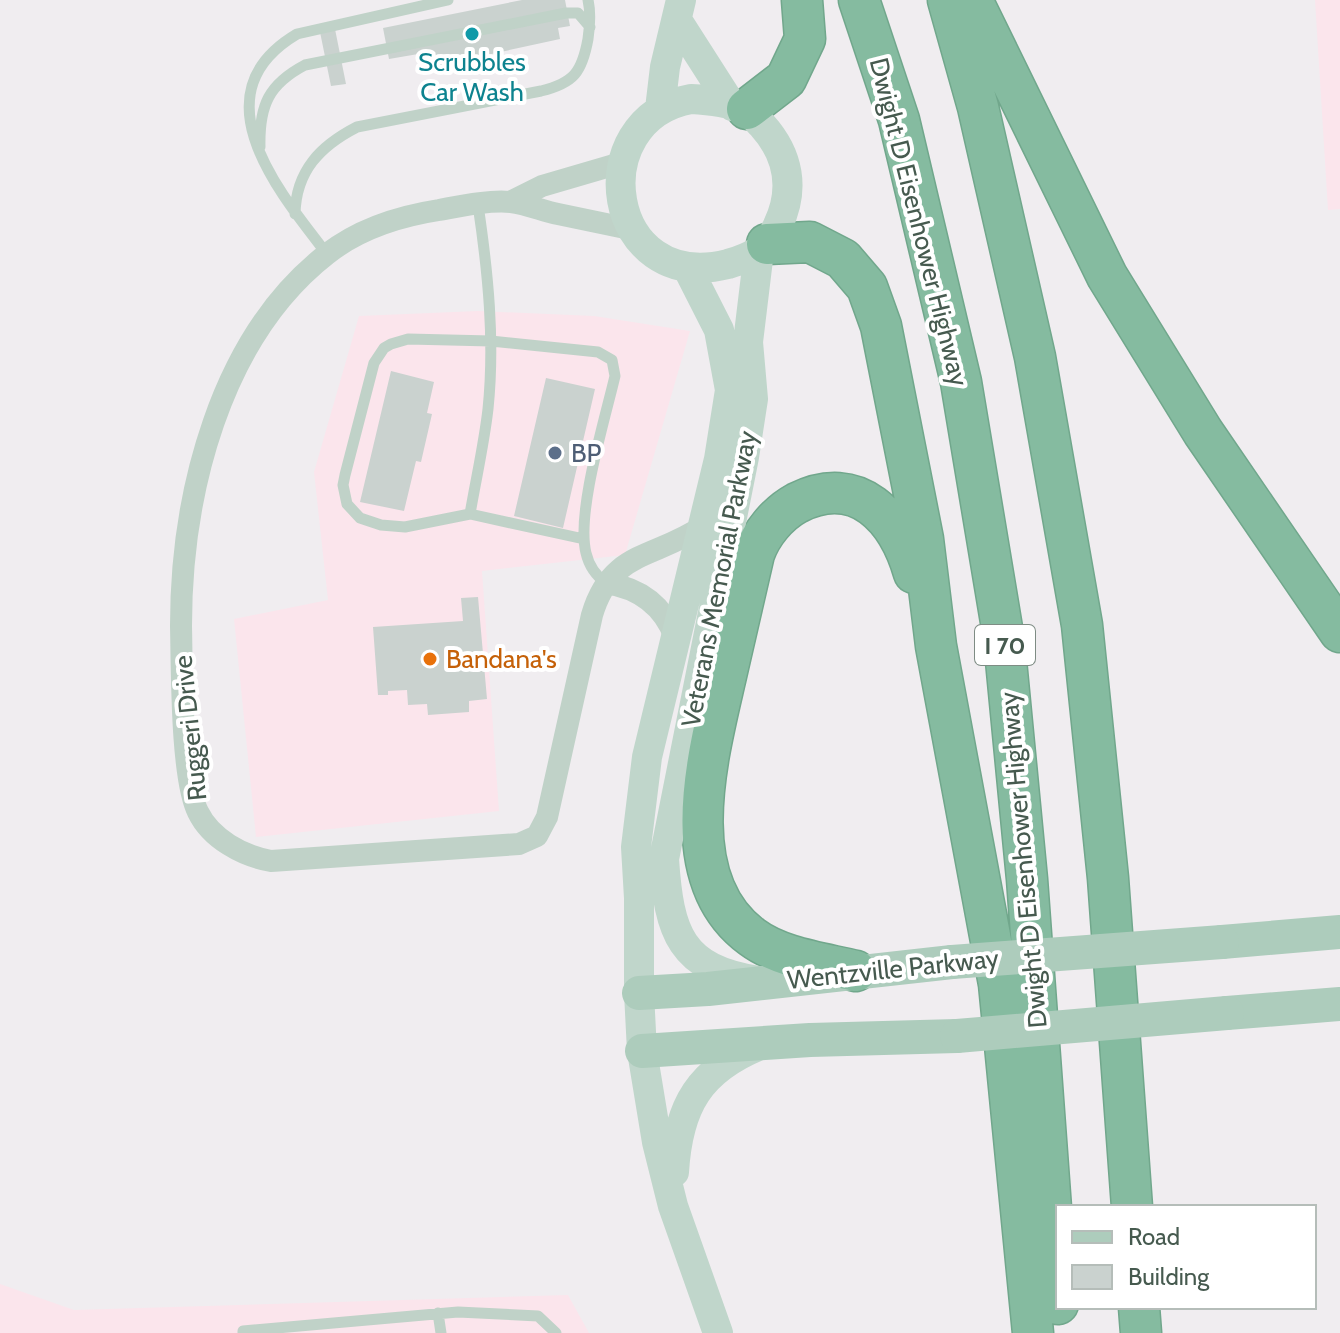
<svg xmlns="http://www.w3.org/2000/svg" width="1340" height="1333" font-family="Cabin,sans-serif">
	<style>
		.commercial { fill: #fbe5ec }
		.building { fill: #cad2cf }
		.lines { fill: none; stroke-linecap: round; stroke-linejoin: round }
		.highway-casing { stroke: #71a78c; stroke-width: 43 }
		.lane { stroke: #c0d2c8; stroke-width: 11 }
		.street { stroke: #c0d2c8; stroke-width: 22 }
		.secondary { stroke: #c0d6cb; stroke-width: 30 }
		.primary { stroke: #adccbc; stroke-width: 34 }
		.highway { stroke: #85bba0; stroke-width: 40 }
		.primary-bridge { stroke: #adccbc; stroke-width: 34 }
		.culture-dot { fill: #0f9aa8; stroke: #fff; stroke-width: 3 }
		.service-dot { fill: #5c6f8a; stroke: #fff; stroke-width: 3 }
		.food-dot { fill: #e8710a; stroke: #fff; stroke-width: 3 }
		.labels { text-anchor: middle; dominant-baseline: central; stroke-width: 8; stroke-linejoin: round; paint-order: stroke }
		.shield { fill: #fff; stroke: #7e8c84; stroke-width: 2 }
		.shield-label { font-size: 24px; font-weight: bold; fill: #465a4f }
		.culture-label { font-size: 26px; fill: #0d838f; stroke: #fff }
		.street-label { font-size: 26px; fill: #465a4f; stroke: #fff }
		.service-label { font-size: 26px; fill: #4e5e75; stroke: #fff; text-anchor: start }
		.food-label { font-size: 26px; fill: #c56008; stroke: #fff; text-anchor: start }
	</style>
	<rect width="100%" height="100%" fill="#f0edf0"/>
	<!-- commercial -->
	<path class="commercial" d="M1315,0H1340V209L1328,210Z
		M478,311L594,316L690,331L625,555L482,571L499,811L256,837L234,619L328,600L314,472L359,316Z
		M0,1284L74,1310L568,1295L589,1333H0Z"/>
	<!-- building -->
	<path class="building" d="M522,0H565L570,26L558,28L560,39L427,68L424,53L389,59L383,28Z
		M335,29L346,84L331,86L320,32Z
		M391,371L434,382L427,413L432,414L421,462L416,461L404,511L360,502Z
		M546,378L595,389L563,528L514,516Z
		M478,597L487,699L469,701V712L428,715L427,704L408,705L407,690L388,691V695H378L373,627L463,621L461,598Z"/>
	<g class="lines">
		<!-- highway casing -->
		<g class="highway-casing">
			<path id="highway" d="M859,0L899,120L961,382L1004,640L1027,879L1058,1304
				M948,0L978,107L1035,357L1082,625L1108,878L1132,1207
				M972,0L1107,276L1203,432L1340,632
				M747,109L786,79L805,39L802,0
				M767,244L810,242L843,259L867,287L881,326L923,539L936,646L999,984L1033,1333
				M856,971C823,963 780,958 752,937C674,880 707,758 725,680C735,638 744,596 754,554C761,534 777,514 797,503C858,472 898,518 914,573
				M1139,1307L1141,1333"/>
		</g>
		<!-- lane -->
		<path class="lane" d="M260,147C259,105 269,84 305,65L566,13H578L590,27
			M295,214C296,171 320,146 357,127L541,91C574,83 582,72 588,39C590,25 591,13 588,0
			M327,254C279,192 196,94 297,34L448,0
			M470,514C476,479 484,444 488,409C495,341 488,272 478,205
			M584,539L470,514L405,527L381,525L360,518L347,504L343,485L345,475L374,363L384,348L391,344L408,339L491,341L598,352L612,360L615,376C605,419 576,513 586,553C589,566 595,575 606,583
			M438,1313L441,1333
			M243,1333V1331L458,1312L538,1316L556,1333"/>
		<!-- street -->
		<path class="street" d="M510,202L542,186L624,162
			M630,229C606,224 582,219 558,214C543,211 527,204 511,202C488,200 461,206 439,210C400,216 359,229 327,254C219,338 181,496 181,626C182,668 181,778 198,812C211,839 243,856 271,861L519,844L537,836L547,817L592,615C611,550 654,559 703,526
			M606,583C639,588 663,605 675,637"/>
		<!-- secondary -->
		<path class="secondary" d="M677,20L732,106
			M691,99C709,100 728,102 745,109C751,112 757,120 762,125C789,155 795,189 778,225C768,249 752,257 728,264C605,295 581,119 691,99Z
			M660,109L665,67L681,0
			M687,267L719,330L730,390L719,459L647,757L636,847L639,898V993L642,1051L657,1142L673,1206L718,1333
			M664,859C669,933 680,969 759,981
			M639,898L664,859L744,457L753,399L748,342L759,251
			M674,1172C678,1106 699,1069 763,1044"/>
		<!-- primary -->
		<path class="primary" d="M1222,942L1340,932
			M639,993L708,989L952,962
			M1227,1013L1340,1004
			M642,1051L810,1040L957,1036"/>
		<!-- highway -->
		<use href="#highway" class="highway"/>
		<!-- primary-bridge -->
		<path class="primary-bridge" d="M952,962L1222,942
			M957,1036L1227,1013"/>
	</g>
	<!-- markers -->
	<circle class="culture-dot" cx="472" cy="34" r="8"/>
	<circle class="service-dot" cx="555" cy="453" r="8"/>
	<circle class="food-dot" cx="430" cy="659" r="8"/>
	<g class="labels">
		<!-- shield labels -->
		<rect class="shield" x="975" y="625" width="60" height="40" rx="6"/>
		<g class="shield-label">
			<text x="1005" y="645">I 70</text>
		</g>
		<!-- culture labels -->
		<g class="culture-label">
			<text x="472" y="62">Scrubbles<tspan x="472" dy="30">Car Wash</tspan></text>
		</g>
		<!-- street labels -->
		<g class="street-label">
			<text transform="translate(919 222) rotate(76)">Dwight D Eisenhower Highway</text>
			<text transform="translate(719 579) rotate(-79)">Veterans Memorial Parkway</text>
			<text transform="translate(190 728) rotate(-96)">Ruggeri Drive</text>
			<text transform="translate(1023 860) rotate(-95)">Dwight D Eisenhower Highway</text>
			<text transform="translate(893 969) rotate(-6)">Wentzville Parkway</text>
		</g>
		<!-- service labels -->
		<g class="service-label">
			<text x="571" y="453">BP</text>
		</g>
		<!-- food labels -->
		<g class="food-label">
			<text x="446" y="659">Bandana's</text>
		</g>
	</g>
	<!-- legend -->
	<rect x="1056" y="1205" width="260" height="104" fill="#ffffff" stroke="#b5bdb9" stroke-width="2"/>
	<rect x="1072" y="1231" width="40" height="12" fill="#adccbc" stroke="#b5bdb9" stroke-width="2"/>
	<text x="1128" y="1245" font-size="24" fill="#465a4f">Road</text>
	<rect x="1072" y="1265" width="40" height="24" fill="#cad2cf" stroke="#b5bdb9" stroke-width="2"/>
	<text x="1128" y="1285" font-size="24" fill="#465a4f">Building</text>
</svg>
